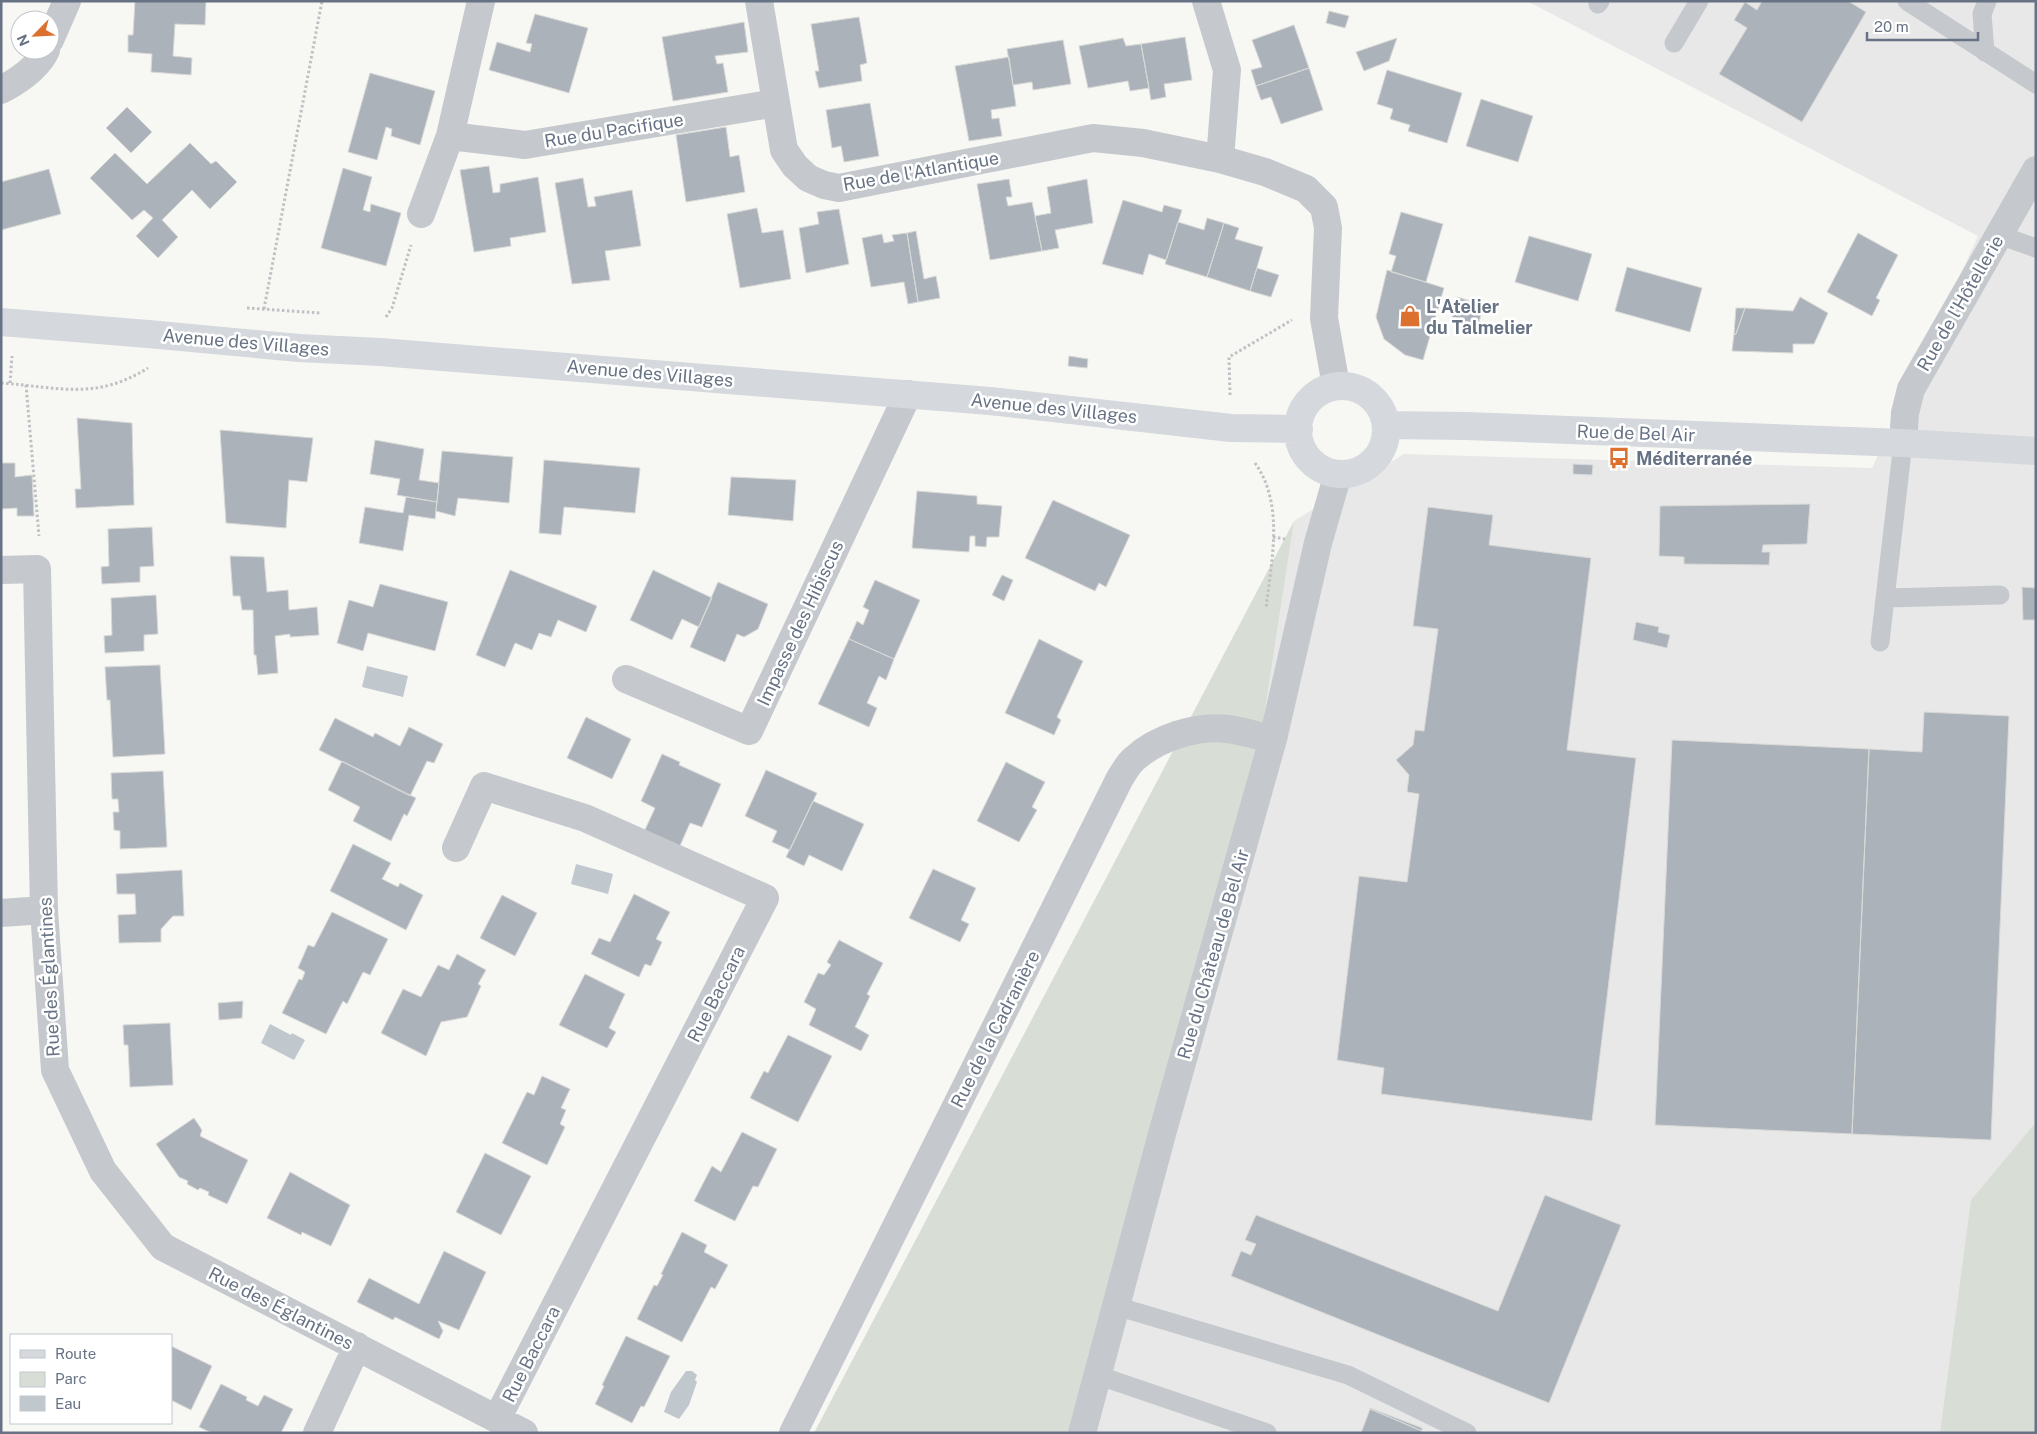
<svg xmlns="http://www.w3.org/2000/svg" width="2037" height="1434" font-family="'Public Sans',sans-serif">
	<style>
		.built { fill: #e7e8e7 }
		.green { fill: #d8ded5 }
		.water { fill: #c0c7cd }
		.building { fill: #abb2b9; stroke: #d8d9d7 }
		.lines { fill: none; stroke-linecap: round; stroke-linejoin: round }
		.path { stroke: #bfc0c3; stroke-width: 3; stroke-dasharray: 2.5 2.5; stroke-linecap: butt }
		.lane { stroke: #c5c8cc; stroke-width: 19 }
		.street { stroke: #c5c8cc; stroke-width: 28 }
		.secondary { stroke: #d5d8dc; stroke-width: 28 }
		.labels { text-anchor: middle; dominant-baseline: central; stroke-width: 5; stroke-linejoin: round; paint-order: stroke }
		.street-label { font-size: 18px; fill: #677384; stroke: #fff }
		.poi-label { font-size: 18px; font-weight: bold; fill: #677384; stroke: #fff; text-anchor: start }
	</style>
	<rect width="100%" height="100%" fill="#f7f7f4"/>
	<!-- built -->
	<path class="built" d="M1527,1H2036V1433H1068L1259,750L1294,521L1404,454L1872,468L1978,236Z"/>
	<!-- green -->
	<path class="green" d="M1294,521L1259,750L1068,1433H814Z
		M2036,1122V1433H1940L1971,1200Z"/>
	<!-- water -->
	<path class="water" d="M367,666L408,676L403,697L362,687Z
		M576,864L613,874L608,894L571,884Z
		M270,1024L291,1035L292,1033L305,1040L294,1060L261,1043Z
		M686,1371H692L697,1375L695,1380L697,1382L689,1405L679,1419L664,1412L671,1392Z"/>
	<!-- building -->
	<path class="building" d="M135,1H206L205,25L175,24L173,56L192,58L191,75L151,72L152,54L128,52V35H133Z
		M1762,1H1848L1866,12L1802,122L1719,74L1747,28L1734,20L1745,2L1757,10Z
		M1329,11L1349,16L1345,28L1326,23Z
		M535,14L588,28L569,93L489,70L497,42L530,52L532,44L526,43Z
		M859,17L867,63L860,65L862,81L819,88L815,71H819L811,24Z
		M744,22L748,52L715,56L717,64L723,63L728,92L673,101L662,37Z
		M1294,25L1309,68L1256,86L1251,70L1262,67L1252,40Z
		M1185,37L1192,80L1164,84L1166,97L1151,100L1141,44Z
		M1123,38L1126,46L1141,44L1149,88L1130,91L1128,81L1088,88L1079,46Z
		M1397,38L1389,61L1364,71L1356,52Z
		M1063,40L1071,84L1033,90L1032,82L1013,85L1007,49Z
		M1009,57L1016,106L991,110L992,119L999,118L1002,136L969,141L955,66Z
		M1309,68L1323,110L1281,124L1271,97L1261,100L1256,86Z
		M1387,70L1462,93L1447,143L1408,131L1410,125L1390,119L1393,109L1377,104Z
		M370,73L435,91L420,145L391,136L392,129L386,127L377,160L348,152Z
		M1481,99L1533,116L1518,162L1466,146Z
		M870,103L879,156L844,162L841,146L832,148L826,110Z
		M127,107L152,132L131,153L106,128Z
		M726,127L730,157L739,155L745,192L686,202L676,135Z
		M190,143L211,164L216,161L237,182L210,209L192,190L162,220L178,237L158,258L136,236L153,218L144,210L132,220L90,178L115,153L147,184Z
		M489,166L493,193L500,192V184L538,177L546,232L510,238L511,246L474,252L460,170Z
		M343,168L372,177L363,210L370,212L371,204L401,213L386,266L321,248Z
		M49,169L61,214L1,230V182Z
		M583,178L588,207L596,206L594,197L632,190L641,246L605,251L610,280L572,284L555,183Z
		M1009,179L1012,197H1006L1008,206L1032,202L1042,251L990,260L977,184Z
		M1087,179L1093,223L1055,230L1059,248L1042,251L1035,216L1051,213L1047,187Z
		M1123,200L1162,212L1164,205L1182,210L1166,260L1149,254L1143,275L1102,264Z
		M757,208L762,233L783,230L791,279L740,288L727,214Z
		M839,209L849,264L806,273L799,228L819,224L817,212Z
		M1401,212L1443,224L1426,282L1391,272L1396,256L1389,254Z
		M1207,218L1224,223L1207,277L1165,264L1178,222L1204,230Z
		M1224,223L1239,228L1235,239L1263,247L1250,291L1207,277Z
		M916,231L924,279L936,276L940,298L918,302L907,233Z
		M907,233L918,302L908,304L904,282L871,287L862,238L882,234L884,243L894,241L892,235Z
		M1858,233L1898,255L1876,298L1880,300L1872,316L1827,292Z
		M1529,236L1592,254L1578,301L1515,282Z
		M1627,267L1702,288L1690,332L1615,311Z
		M1257,268L1279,275L1271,297L1250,291Z
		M1387,270L1444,288L1423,360L1405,355L1384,339L1376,317Z
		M1457,297L1484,305L1478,325L1452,317Z
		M1800,297L1828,313L1814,344H1793V353L1732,351L1734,334H1736L1745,308L1793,311Z
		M1736,308H1745L1736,334H1734Z
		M1069,356L1088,359L1087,368L1068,366Z
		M77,418L132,423L134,505L76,508L75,489H81Z
		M220,430L313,438L307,482L289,480L286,528L226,523Z
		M375,440L424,449L419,480L439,483L437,502L397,495L400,479L370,474Z
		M442,451L513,457L509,503L458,498L455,516L436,511Z
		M544,460L640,468L635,513L564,507L561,535L539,533Z
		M1,463H15V477L32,475L34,516H17V508L1,509Z
		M1573,464L1593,465L1592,475L1573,474Z
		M731,477L796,480L793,521L728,515Z
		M917,491L977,496V504L1002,506L999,537H987L986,547L975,546V536H970L969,552L912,548Z
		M406,497L437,502L435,519L409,515L403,551L359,543L365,507L403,513Z
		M1053,500L1130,535L1106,587L1099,583L1095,591L1025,558Z
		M1810,504L1807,544L1763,545L1762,552H1770L1769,565L1684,564V557L1659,556L1660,506Z
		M1428,507L1493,515L1489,545L1591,558L1567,750L1636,758L1592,1121L1381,1094L1384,1068L1337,1060L1359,876L1407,882L1419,794L1407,792L1409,775L1396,760L1413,745L1415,730L1424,731L1438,629L1413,626Z
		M152,527L154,566L140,567V582L102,584L101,567L109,566L108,529Z
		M230,556L264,557L267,592L288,590L289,610L317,607L319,635L290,637V634L275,636L278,673L258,675L256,655H254L253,610H242L240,596H233Z
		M510,570L597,606L586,632L558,620L551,637L539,633L532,650L515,643L505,667L476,655Z
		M653,570L712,598L699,627L682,619L672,640L630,620Z
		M1002,575L1013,580L1004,601L992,595Z
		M875,580L920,600L894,659L849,639L857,621L863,625L869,610L863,607Z
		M718,582L768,604L758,629L744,637L737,634L725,662L690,647Z
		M380,584L448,602L435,651L368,633L363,651L337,643L349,600L373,607Z
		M2022,587L2036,588V620H2023Z
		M156,595L158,634L144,635V651L105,653L104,636L112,635L111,598Z
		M1636,622L1659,627L1658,632L1670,635L1667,648L1633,640Z
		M849,639L894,659L886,680L879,676L867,703L877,708L869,727L818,704Z
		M1039,639L1083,661L1057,717L1061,720L1054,735L1005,713Z
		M160,665L165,754L113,757L110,700H107L105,667Z
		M1924,712L2009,716L1991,1140L1852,1134L1869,749L1922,752Z
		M586,717L631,739L612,779L567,758Z
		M335,718L373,737L375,733L400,746L409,727L443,744L434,763L427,761L410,796L319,750Z
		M1672,740L1869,749L1852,1134L1655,1125Z
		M662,754L680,762L679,765L721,784L702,827L690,823L679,848L644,832L655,808L641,801Z
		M342,761L416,798L407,816L404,814L391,841L353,821L360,807L328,790Z
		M1006,762L1045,782L1032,807L1037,810L1019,842L977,821Z
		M766,770L817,793L790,850L772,842L777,831L745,816Z
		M163,771L167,847L120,849V831L114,830L113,812H119L118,799H112L111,773Z
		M813,801L864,824L842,871L809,855L804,866L786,857Z
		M353,844L391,863L382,879L398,887L400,883L423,895L406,930L330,891Z
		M933,869L976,888L961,920L969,924L960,942L909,918Z
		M182,870L184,916H173L161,929V942L119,943L118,915L136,914L135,894H117L116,874Z
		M634,894L670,912L656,939L662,942L651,966L645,964L639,977L591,954L599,938L610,942Z
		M502,895L537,913L515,956L480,938Z
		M332,912L388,939L370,975L363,972L347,1004L343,1001L326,1034L282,1013L299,979L302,980L305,972L298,968L308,945L314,947Z
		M839,940L883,963L867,994L870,996L855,1027L869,1035L861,1051L809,1025L816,1009L804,1002L818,973L824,975L831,965L827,962Z
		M457,954L486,970L478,984L481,986L467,1017L441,1022L426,1056L381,1033L403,989L421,997L438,965L449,970Z
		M585,974L625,994L609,1028L616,1032L607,1048L559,1025Z
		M243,1001L242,1018L219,1020L218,1003Z
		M170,1023L173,1085L130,1087L128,1045H124L123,1025Z
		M788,1035L832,1056L798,1122L750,1098L764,1071L768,1073Z
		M542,1076L570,1089L561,1108L566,1110L560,1124L565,1127L547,1165L502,1143L527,1092L534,1095Z
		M194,1118L202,1130L200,1136L248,1160L227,1204L208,1195L209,1192L200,1188L198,1190L187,1184L188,1181L179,1177L156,1144Z
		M742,1132L777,1149L758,1187L753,1186L735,1221L694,1201L712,1166L721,1172Z
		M485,1153L531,1176L501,1235L456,1212Z
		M290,1172L350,1205L331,1246L302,1232L301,1235L267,1218Z
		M1545,1195L1621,1225L1549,1403L1231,1276L1241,1251L1251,1255L1256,1244L1245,1240L1256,1215L1498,1311Z
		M682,1232L707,1245L704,1252L728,1265L715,1289L711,1287L682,1342L637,1319L654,1285L657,1286L663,1275L661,1274Z
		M444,1251L486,1272L459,1330L438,1321L443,1331L439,1339L395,1317L393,1320L357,1302L369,1278L419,1304Z
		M626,1336L670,1356L644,1407L641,1406L632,1423L595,1404L604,1386L602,1385Z
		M171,1346L212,1366L191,1410L171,1400Z
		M221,1384L247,1397L246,1400L258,1406L264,1395L293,1409L281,1433H212L199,1427Z
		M1370,1408L1422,1428V1431L1370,1409Z
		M1370,1409L1422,1431L1421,1433H1361Z"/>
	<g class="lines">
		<!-- path -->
		<path class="path" d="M247,308L320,313
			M264,309L322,1
			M386,317L392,308L411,245
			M1,383C59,387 95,401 148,368
			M10,383L12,356
			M26,385L39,536
			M1230,395L1229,357L1292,320
			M1255,463C1285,505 1271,562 1266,609
			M1273,537L1285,539"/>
		<!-- lane -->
		<path class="lane" d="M1907,1L2036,84
			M1598,4L1600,1
			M1674,43L1699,1
			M1985,52L1982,14L1987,1
			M1999,235L2036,248
			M1886,598L2000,595
			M1880,642L1903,443
			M1116,1306L1348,1375L1467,1433
			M1097,1375L1267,1433"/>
		<!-- street -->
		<path class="street" d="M481,1L450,136L525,145L776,103
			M759,1L784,150L795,166L808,178L824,185L839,188L1093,138L1143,143L1220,159L1265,172L1306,189L1324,207L1328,228L1324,318L1336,386
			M1206,1L1227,70L1220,159
			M50,40L67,1
			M1,90C18,81 38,68 46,50
			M421,214L450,136
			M1903,443L1905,413L1911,389L2036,170
			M1,570L37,569L44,910L55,1070L103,1171L163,1247L524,1433
			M626,679L749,731L908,394
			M456,848L484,786L585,818L765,898L497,1419
			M1,913L44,910
			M317,1433L357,1346
			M793,1433L1120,778C1124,772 1128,764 1134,759C1157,738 1196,725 1228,729C1243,731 1258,736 1273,739
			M1082,1433L1162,1134L1273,739L1318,543L1338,474"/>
		<!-- secondary -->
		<path class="secondary" d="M1,322L148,334L299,348L380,352L990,401L1231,428L1299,429
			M1298 430a44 44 0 1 1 88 0a44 44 0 1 1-88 0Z
			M1387,425L1466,426L1903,443L2036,451"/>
	</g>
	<!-- icons -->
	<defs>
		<g id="shop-bare" transform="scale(1.725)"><path d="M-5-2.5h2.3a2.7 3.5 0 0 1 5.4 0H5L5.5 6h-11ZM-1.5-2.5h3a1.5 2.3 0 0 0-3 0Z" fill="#dc702f" stroke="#fff" stroke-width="2.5" paint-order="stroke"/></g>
		<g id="bus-bare" transform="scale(1.725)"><path d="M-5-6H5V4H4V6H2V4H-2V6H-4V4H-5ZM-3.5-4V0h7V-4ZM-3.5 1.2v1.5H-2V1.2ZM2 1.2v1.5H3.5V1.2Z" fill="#dc702f" stroke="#fff" stroke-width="2.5" paint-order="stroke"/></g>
	</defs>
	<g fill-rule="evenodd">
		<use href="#shop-bare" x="1410" y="316"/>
		<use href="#bus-bare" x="1619" y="458"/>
	</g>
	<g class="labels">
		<!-- street labels -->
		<g class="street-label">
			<text transform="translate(614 130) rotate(-9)">Rue du Pacifique</text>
			<text transform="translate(921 171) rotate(-10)">Rue de l'Atlantique</text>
			<text transform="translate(1960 303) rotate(-60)">Rue de l'Hôtellerie</text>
			<text transform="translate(246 342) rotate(5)">Avenue des Villages</text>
			<text transform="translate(650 373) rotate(5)">Avenue des Villages</text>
			<text transform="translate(1054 408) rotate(6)">Avenue des Villages</text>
			<text transform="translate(1636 433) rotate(2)">Rue de Bel Air</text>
			<text transform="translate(800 623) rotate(-65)">Impasse des Hibiscus</text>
			<text transform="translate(1213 954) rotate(-74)">Rue du Château de Bel Air</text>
			<text transform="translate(49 977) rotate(-93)">Rue des Églantines</text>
			<text transform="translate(716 994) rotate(-63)">Rue Baccara</text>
			<text transform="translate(995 1029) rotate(-63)">Rue de la Cadranière</text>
			<text transform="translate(281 1308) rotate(27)">Rue des Églantines</text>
			<text transform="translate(531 1354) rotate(-63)">Rue Baccara</text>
		</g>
		<!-- poi labels -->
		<g class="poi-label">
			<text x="1426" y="306">L'Atelier<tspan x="1426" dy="21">du Talmelier</tspan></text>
			<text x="1636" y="458">Méditerranée</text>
		</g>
	</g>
	<!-- border -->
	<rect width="2037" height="1434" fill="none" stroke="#677384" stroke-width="5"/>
	<!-- legend -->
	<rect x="10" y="1334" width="162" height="90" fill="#ffffff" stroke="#c2c7ce"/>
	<rect x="20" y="1350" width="25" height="8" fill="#d5d8dc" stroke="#c2c7ce"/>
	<text x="55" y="1359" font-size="15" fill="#677384">Route</text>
	<rect x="20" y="1372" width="25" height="15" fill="#d8ded5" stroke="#c2c7ce"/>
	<text x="55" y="1384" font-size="15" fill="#677384">Parc</text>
	<rect x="20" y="1396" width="25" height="15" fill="#c0c7cd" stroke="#c2c7ce"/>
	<text x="55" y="1409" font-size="15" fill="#677384">Eau</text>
	<!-- north arrow -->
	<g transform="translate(35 35) rotate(246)"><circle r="24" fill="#ffffff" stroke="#c2c7ce"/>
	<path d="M0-4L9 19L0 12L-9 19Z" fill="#dc702f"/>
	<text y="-8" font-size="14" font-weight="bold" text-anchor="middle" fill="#677384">N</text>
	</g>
	<!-- scale -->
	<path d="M1867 32v8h111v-8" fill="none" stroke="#677384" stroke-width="2.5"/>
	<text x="1874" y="32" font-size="15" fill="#677384" stroke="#ffffff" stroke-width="4" paint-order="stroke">20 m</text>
</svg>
